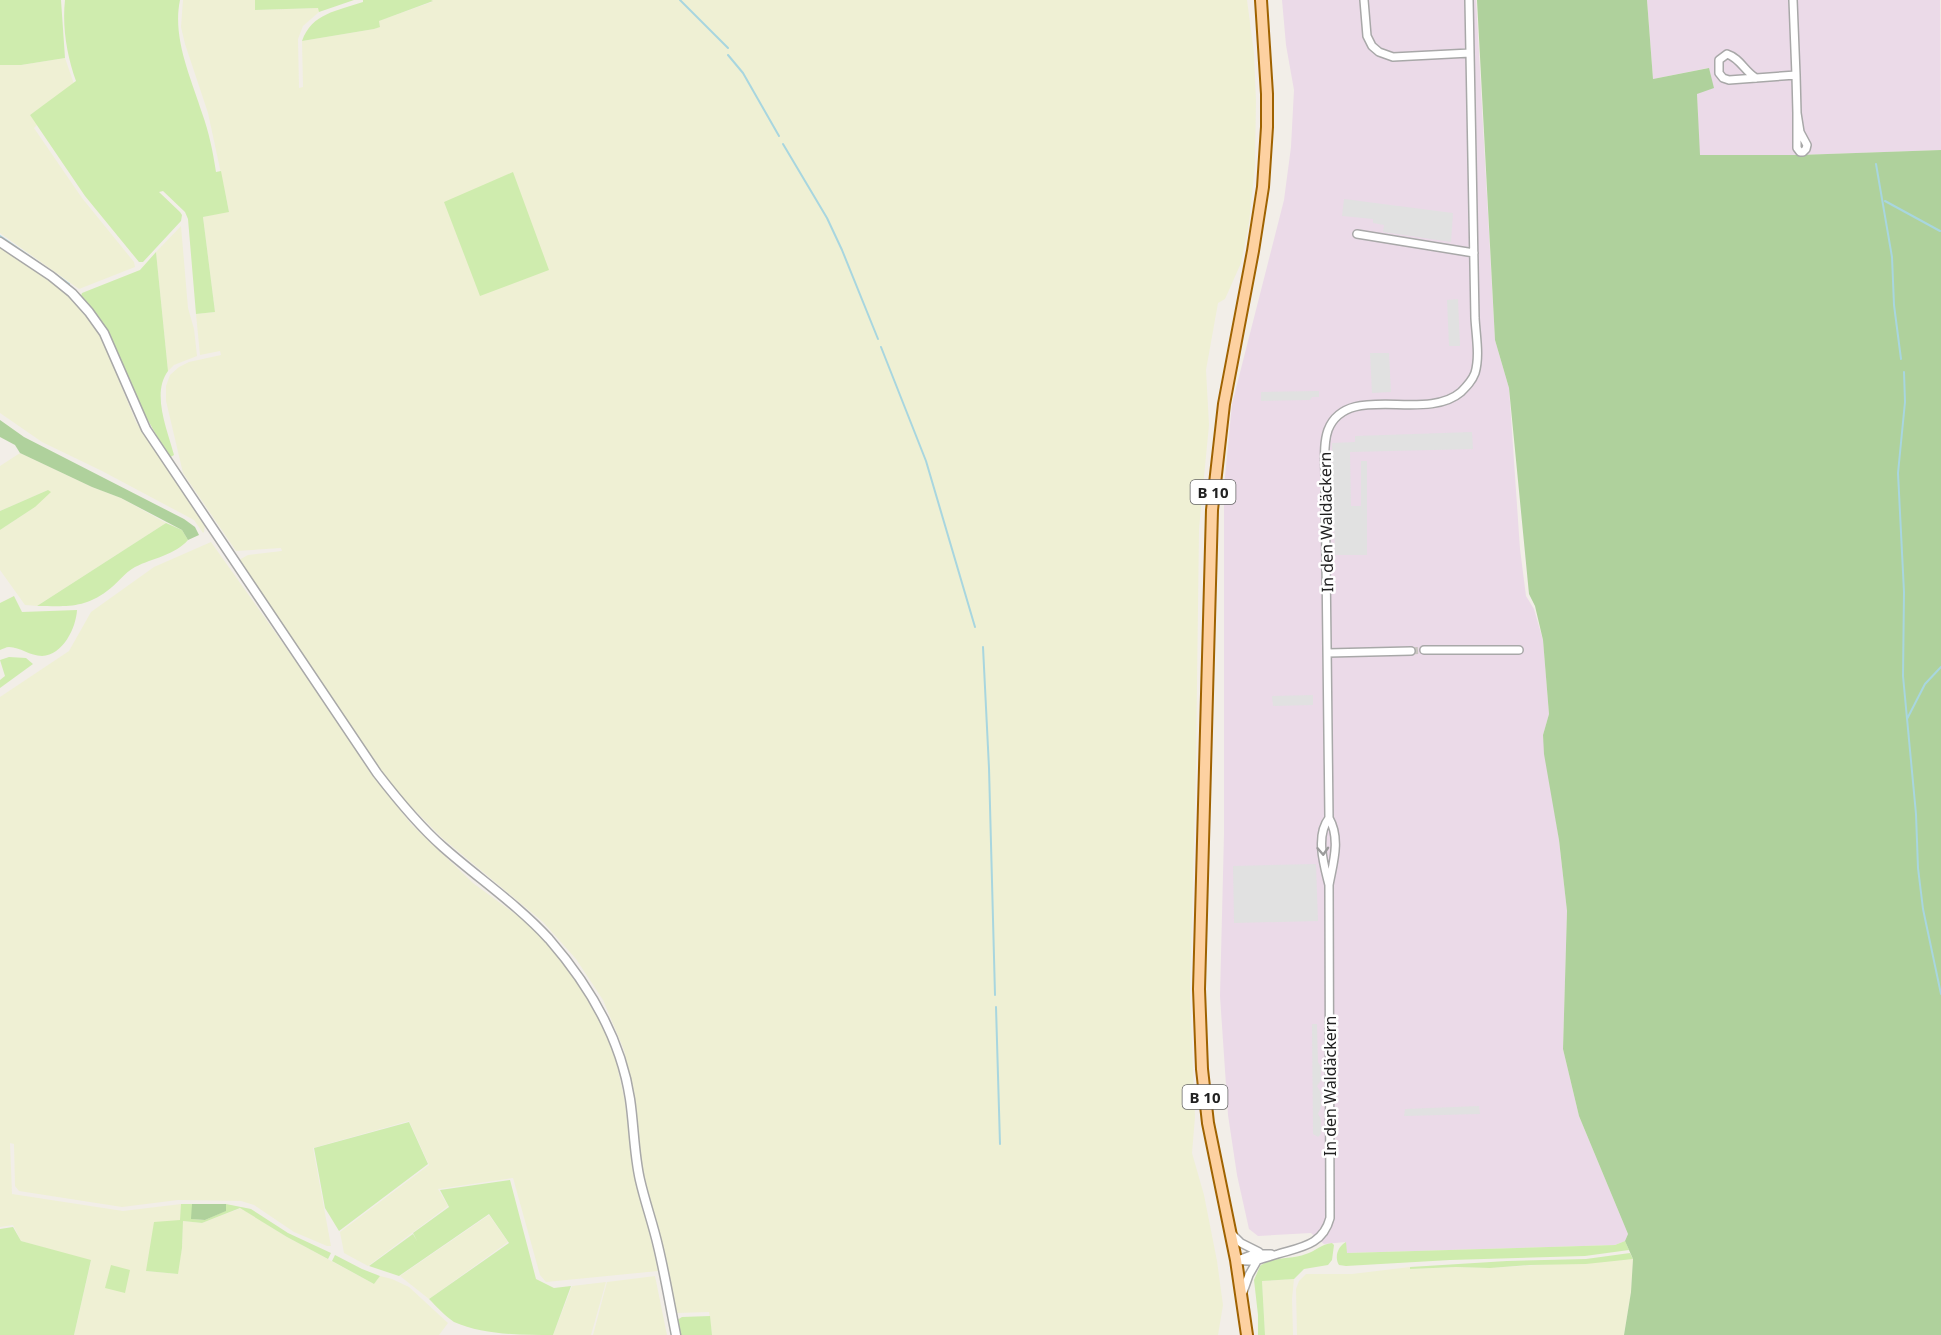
<svg xmlns="http://www.w3.org/2000/svg" width="1941" height="1335" font-family="'Noto Sans',sans-serif">
	<style>
		.industrial { fill: #ebdae8 }
		.farmland { fill: #eff0d4 }
		.grass { fill: #cfecae }
		.forest { fill: #afd19c }
		.parking { fill: #e1e1e1 }
		.lines { fill: none; stroke-linecap: round; stroke-linejoin: round }
		.stream { stroke: #a8d6df; stroke-width: 2 }
		.minor-tunnel { stroke: #c8c5c0; stroke-width: 7; stroke-dasharray: 7 3.5; stroke-linecap: butt }
		.minor-casing { stroke: #a8a8a8; stroke-width: 10 }
		.tertiary-casing { stroke: #a8a8a8; stroke-width: 11 }
		.primary-casing { stroke: #9f6200; stroke-width: 14 }
		.minor { stroke: #fff; stroke-width: 7 }
		.tertiary { stroke: #fff; stroke-width: 8 }
		.primary { stroke: #fdd1a1; stroke-width: 10 }
		.oneway { stroke: #9b9b9b }
		.labels { text-anchor: middle; dominant-baseline: central; stroke-width: 5; stroke-linejoin: round; paint-order: stroke }
		.shield { fill: #fff; stroke: #646464; stroke-width: 1.5 }
		.shield-label { font-size: 15px; font-weight: bold; fill: #212121 }
		.street-label { font-size: 16px; fill: #212121; stroke: #fff }
	</style>
	<rect width="100%" height="100%" fill="#f2eee8"/>
	<!-- industrial -->
	<path class="industrial" d="M1282,0H1476L1495,340L1509,388L1520,549L1526,596L1534,609L1543,640L1549,714L1543,735L1559,840L1567,911L1563,1049L1579,1116L1628,1234L1625,1241L1615,1245L1346,1253V1242L1324,1244L1311,1233L1258,1236L1249,1229L1237,1175L1228,1115L1220,996L1224,834V487L1232,404L1284,200L1291,147L1294,90L1286,45Z
		M1647,0H1940L1941,150L1799,155L1699,156L1697,93L1708,68L1653,79Z"/>
	<!-- farmland -->
	<path class="farmland" d="M183,0H255V10L319,8V12L303,26L298,39L299,88L303,87L302,41L374,29L380,26L378,21L432,2L431,0H1247L1254,53L1256,100L1255,166L1249,223L1241,263L1225,299L1218,303L1206,370L1209,425L1199,529L1196,763L1190,993L1195,1117L1192,1153L1204,1195L1217,1261L1223,1305L1218,1335H712L709,1312L676,1313L661,1239L641,1165L634,1098L624,1050L603,1000L576,959L543,922L441,837L396,791L379,770L239,560L248,555L282,551L281,548L236,551L183,473L166,401V386L170,375L179,367L189,362L221,355L220,351L200,355L196,314L215,312L203,217L229,211L208,113L185,44L181,27Z
		M65,58L74,84L30,115L37,125L34,128L82,198L134,262L135,267L79,289L0,233V65H21Z
		M181,226L188,308L194,329L197,356L174,365L168,371L156,252Z
		M0,246L60,288L90,320L103,341L136,422L205,525L204,532L203,533L194,520L102,471L42,442L0,413Z
		M20,453L92,487L121,498L166,523L37,606L25,605L0,570V530L35,507L48,490L0,511V466Z
		M211,542L312,684L373,776L412,825L473,883L541,933L569,967L595,1008L615,1056L625,1102L632,1156L658,1271L546,1282L540,1275L513,1178L438,1189L448,1206L368,1266L344,1253L340,1232L429,1165L409,1121L313,1148L331,1246H327L294,1232L254,1205L241,1201L178,1200L122,1207L19,1191L15,1186L14,1144L10,1143L12,1194L123,1211L181,1204V1220L146,1271L177,1274L182,1248L183,1221L202,1223L241,1208L287,1237L374,1284L380,1276L392,1279L409,1287L448,1323L439,1335H74L91,1261L21,1241L13,1225L0,1227V697L69,651L91,612L154,567Z
		M489,1215L508,1242L429,1299L400,1276Z
		M1633,1259L1631,1292L1624,1335H1297L1296,1289L1299,1281L1306,1274H1352L1410,1267V1269L1456,1267L1490,1268Z
		M655,1276L667,1335H593L607,1282Z
		M1294,1279L1292,1299L1293,1335H1265L1262,1281Z
		M606,1282L591,1335H553L572,1286Z"/>
	<!-- grass -->
	<path class="grass" d="M0,0H61L65,58L21,65H0Z
		M65,0H180C172,38 191,78 202,113C209,132 213,152 216,172L221,171L229,212L203,217L215,312L196,314L188,219L185,212L163,191L159,192L180,212L182,215L181,221L143,262H139L85,196L30,115L76,81C67,56 62,27 65,0Z
		M255,0H354L319,12L318,8L255,10Z
		M363,0H431L433,1L379,21L380,27L374,29L302,41C312,13 337,11 363,2Z
		M513,172L549,270L480,296L444,202Z
		M156,252L168,371C151,394 168,431 174,455L169,458L144,413L108,331L81,296L82,293L140,270Z
		M48,490L51,492L35,507L0,530V511Z
		M166,523L182,530L188,540C175,555 153,558 135,567C124,573 117,584 107,591C83,609 65,606 37,606Z
		M14,596L22,612L77,610C76,628 63,655 42,656C30,656 20,647 9,647C6,647 3,649 0,650V603Z
		M9,657L26,658L33,664L0,688V680L5,676L0,660Z
		M409,1122L428,1164L339,1231L325,1208L314,1148Z
		M510,1180L536,1279L554,1288L571,1286L553,1335C521,1335 483,1335 454,1322C445,1316 437,1307 429,1299L509,1243L489,1214L399,1276L369,1266L413,1234L417,1241L413,1233L449,1207L440,1190Z
		M181,1204H192V1219L205,1220L225,1211L226,1204L251,1209L288,1233L331,1253L328,1259L287,1237L240,1208L202,1223L183,1221L182,1248L178,1274L146,1271L154,1222L180,1220Z
		M13,1227L21,1241L91,1260L74,1335H0V1229Z
		M1625,1241L1629,1250L1585,1256L1450,1260L1346,1266L1339,1265C1334,1257 1338,1246 1346,1242L1347,1253L1615,1245Z
		M1332,1243L1334,1245L1332,1260L1328,1265L1304,1269L1294,1279L1262,1281L1265,1335H1258V1315L1254,1280L1260,1266C1273,1256 1291,1260 1306,1254C1316,1251 1321,1244 1332,1243Z
		M1630,1253L1633,1259L1586,1264L1530,1265L1490,1268L1456,1267L1410,1269V1267L1507,1261L1586,1259Z
		M335,1255L362,1269L380,1276L374,1284L332,1261Z
		M111,1265L130,1270L125,1293L105,1288Z
		M710,1316L712,1335H680L677,1320L682,1317Z"/>
	<!-- forest -->
	<path class="forest" d="M1477,0H1647L1653,79L1709,68L1714,88L1697,94L1700,155H1799L1941,150V1335H1624L1631,1292L1633,1259L1625,1241L1628,1234L1579,1116L1563,1049L1567,911L1559,840L1544,754L1543,735L1549,714L1543,640L1535,606L1529,594L1509,388L1495,340Z
		M0,420L24,437L184,519L195,527L199,535L188,540L182,530L121,498L92,487L20,453L15,445L0,437Z
		M192,1204H226V1211L205,1220L191,1219Z"/>
	<!-- parking -->
	<path class="parking" d="M1344,199L1453,213L1451,242L1383,232L1384,225L1373,223V219L1342,216Z
		M1458,299L1460,346H1449L1447,300Z
		M1370,353H1389L1391,392L1372,393Z
		M1319,391V397H1312L1310,400L1261,401V392Z
		M1472,432L1473,449L1350,452L1351,506H1361V461H1367V555H1335L1332,443L1355,442V436Z
		M1313,695V705L1273,706L1272,696Z
		M1316,864L1318,921L1234,923L1233,866Z
		M1312,1024H1317L1318,1062L1321,1067V1080L1317,1086L1321,1093V1107L1318,1114L1321,1119V1134L1318,1137L1313,1134Z
		M1479,1106L1480,1114L1404,1116L1405,1109Z"/>
	<g class="lines">
		<!-- stream -->
		<path class="stream" d="M680,0L728,48
			M728,55L743,73L779,136
			M783,144L827,218L842,250L878,339
			M1876,164L1892,257L1894,305L1901,359
			M1885,201L1940,231
			M0,236L42,265
			M55,274L69,284
			M881,347L926,461L975,627
			M1904,372L1905,402L1898,473L1904,592L1903,676L1916,814L1918,868L1923,909L1941,994
			M983,647L989,768L995,995
			M1907,719L1925,684L1941,667
			M996,1007L1000,1144"/>
		<!-- minor-tunnel -->
		<path class="minor-tunnel" d="M1411,651L1424,650"/>
		<!-- minor casing -->
		<g class="minor-casing">
			<path id="minor" d="M1364,0L1367,36L1372,46L1379,52L1393,57L1470,53
				M1796,75L1797,113L1800,132L1807,145L1806,149L1803,152H1800L1797,148V113
				M1756,78C1745,72 1740,58 1727,54L1719,60V73L1723,78L1729,80L1796,75L1793,0
				M1357,234L1474,253
				M1424,650H1519
				M1328,653L1411,651
				M1329,885C1333,863 1341,839 1329,818L1325,476C1325,461 1323,444 1328,430C1347,381 1425,423 1461,392C1467,386 1472,381 1475,373C1480,356 1476,336 1475,318L1469,0
				M1231,1233L1241,1243L1259,1252
				M1236,1260C1257,1263 1260,1259 1278,1254C1301,1247 1323,1245 1330,1218L1329,885C1324,865 1315,836 1329,818
				M1238,1260L1254,1254H1271
				M1243,1292L1249,1275L1257,1261"/>
		</g>
		<!-- tertiary casing -->
		<g class="tertiary-casing">
			<path id="tertiary" d="M0,242L51,276L72,293L89,312L104,333L146,429L377,773C397,799 418,825 443,847C478,878 518,905 549,939C589,985 621,1039 630,1099C634,1126 634,1154 640,1180C645,1202 653,1224 658,1246C665,1275 670,1305 676,1335"/>
		</g>
		<!-- primary casing -->
		<g class="primary-casing">
			<path id="primary" d="M1247,1335L1236,1260L1208,1123L1202,1069L1199,989L1212,510L1224,404L1253,251L1263,187L1267,127V94L1261,0"/>
		</g>
		<!-- minor -->
		<use href="#minor" class="minor"/>
		<!-- tertiary -->
		<use href="#tertiary" class="tertiary"/>
		<!-- primary -->
		<use href="#primary" class="primary"/>
	</g>
	<!-- one-way arrows -->
	<defs><path id="oneway-chevron" d="M-2-3.5L2.5 0L-2 3.5" fill="none" stroke-width="1.6" stroke-linecap="round" stroke-linejoin="round" transform="scale(1.5)"/></defs>
	<use class="oneway" href="#oneway-chevron" transform="translate(1323 851) rotate(87)"/>
	<g class="labels">
		<!-- shield labels -->
		<g class="shield">
			<rect x="1190.5" y="480" width="45" height="24" rx="4.5"/>
			<rect x="1182.5" y="1085" width="45" height="24" rx="4.5"/>
		</g>
		<g class="shield-label">
			<text x="1213" y="492">B 10</text>
			<text x="1205" y="1097">B 10</text>
		</g>
		<!-- street labels -->
		<g class="street-label">
			<text transform="translate(1326 522) rotate(-91)">In den Waldäckern</text>
			<text transform="translate(1330 1086) rotate(-90)">In den Waldäckern</text>
		</g>
	</g>
</svg>
